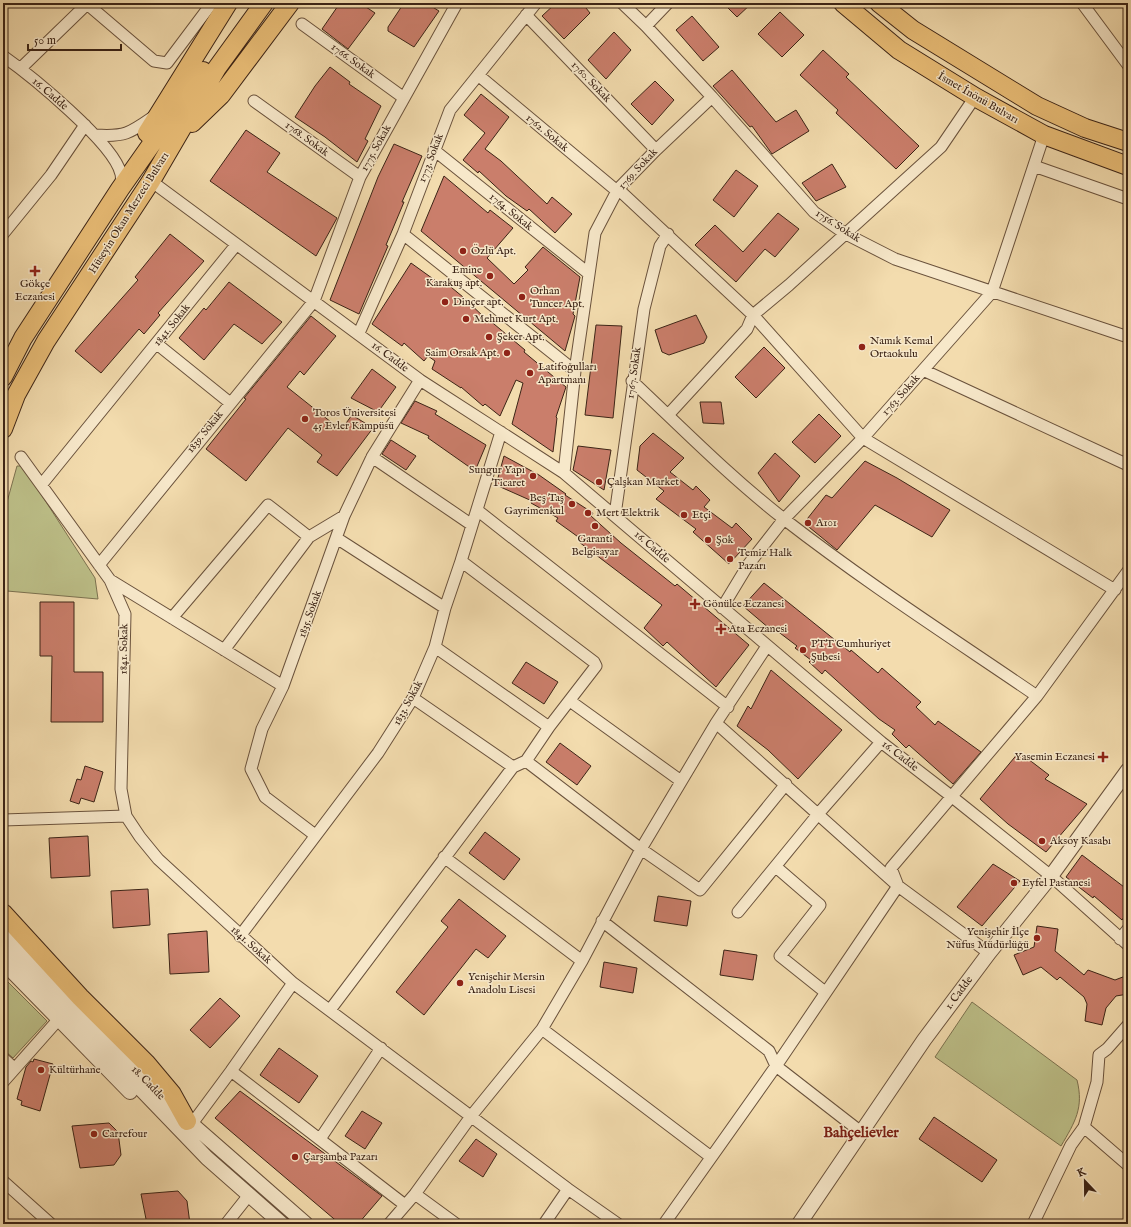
<svg xmlns="http://www.w3.org/2000/svg" width="1131" height="1227" font-family="'IM FELL English',serif">
	<style>
		.green { fill: #bdc089; stroke: #7c7250 }
		.building { fill: #ca7e6b; stroke: #3c2416 }
		.lines { fill: none; stroke-linecap: round; stroke-linejoin: round }
		.minor-casing { stroke: #6a523c; stroke-width: 13 }
		.tertiary-casing { stroke: #6a523c; stroke-width: 16 }
		.primary-casing { stroke: #3c2416; stroke-width: 20 }
		.minor { stroke: #f7e8ca; stroke-width: 11 }
		.tertiary { stroke: #f7e8ca; stroke-width: 14 }
		.primary { stroke: #eabe77; stroke-width: 18 }
		.poi-dot { fill: #8f2418; stroke: #f7e8ca; stroke-width: 1.5 }
		.labels { text-anchor: middle; dominant-baseline: central; stroke-width: 3; stroke-linejoin: round; paint-order: stroke }
		.street-label { font-size: 11px; fill: #3c2416; stroke: #f7e8ca }
		.poi-label { font-size: 11px; fill: #3c2416; stroke: #f7e8ca; text-anchor: start }
		.district-label { font-size: 15px; font-weight: bold; fill: #7a1f14; stroke: #f7e8ca }
	</style>
	<rect width="100%" height="100%" fill="#f3dcae"/>
	<filter id="stains"><feTurbulence type="fractalNoise" baseFrequency=".005" numOctaves="4"/><feColorMatrix values="0 0 0 0 .2 0 0 0 0 .09 0 0 0 0 .02 0 0 0 .5 -.17"/></filter>
	<radialGradient id="worn" r=".72"><stop offset=".6" stop-color="#630" stop-opacity="0"/><stop offset="1" stop-color="#630" stop-opacity=".3"/></radialGradient>
	<!-- green -->
	<path class="green" d="M17,466H23L95,578L98,599L7,591V502Z
		M3,977L47,1021L13,1058L3,1049Z
		M972,1002L1077,1080C1084,1108 1075,1122 1061,1146L935,1057Z"/>
	<!-- building -->
	<path class="building" d="M340,3H360L375,13L348,49L322,29Z
		M404,3H426L439,11L414,47L388,31V27Z
		M556,3H582L590,13L564,39L542,16Z
		M723,3H752L737,17Z
		M780,12L804,35L782,57L758,34Z
		M692,16L719,47L703,61L676,30Z
		M614,32L631,50L606,79L588,60Z
		M823,50L849,74L846,77L919,146L896,169L836,113L838,110L800,75Z
		M330,67L350,82L349,84L381,106L365,139L368,141L357,162L325,137L295,117L315,86Z
		M732,70L776,122L796,110L809,131L772,154L752,126L750,127L713,86Z
		M655,81L674,100L652,125L631,104Z
		M481,94L509,117L485,149L501,161L547,204L552,197L572,214L555,233L529,209L527,211L506,196L479,171L478,173L463,160L485,133L464,115Z
		M246,130L280,153L267,172L337,218L316,256L210,181Z
		M394,144L422,156L402,202H404L386,245L388,246L359,314L330,300L378,177Z
		M832,164L846,187L816,201L802,183Z
		M736,170L758,186L734,217L713,200Z
		M444,176L488,213L490,210L513,228L487,258L514,284L528,270L525,267L543,247L580,277L573,314L575,316L565,351L421,231Z
		M778,213L799,229L775,257L765,249L736,282L695,245L715,225L743,252Z
		M170,234L204,261L158,313L160,315L144,334L139,329L101,373L75,351L138,280L135,277Z
		M411,263L443,286L446,283L463,297L487,320L488,319L525,350L524,352L566,387L556,417L557,418L553,452L512,424L523,383L516,380L500,416L485,404L483,406L461,387V388L432,369L435,361L428,356L424,361L404,343L402,346L372,324Z
		M229,282L282,322L262,344L234,324L204,360L179,338L204,308L206,310Z
		M696,315L707,337L704,343L669,355L662,352L655,330Z
		M311,316L336,336L304,375L300,371L287,387L341,430L352,415L373,428L337,476L317,462L322,455L288,428L246,481L206,449L246,399L244,398Z
		M596,325L622,326L613,418L585,415Z
		M764,347L785,368L756,398L735,377Z
		M372,369L396,387L378,412L351,398Z
		M415,401L437,411L435,414L486,445L475,471L428,438L429,436L401,423Z
		M700,402H721L724,424L703,423Z
		M819,414L841,436L815,463L792,442Z
		M653,433L684,458L670,472L693,490L696,486L710,500L704,507L732,528L736,523L752,539L729,564L693,532L696,529L656,499L664,491L637,470L640,446Z
		M391,440L416,456L406,470L382,454Z
		M578,446L611,450L604,490L573,470Z
		M775,453L800,476L779,502L758,473Z
		M504,456L539,475L566,494L565,495L593,513L591,516L621,543L675,586L677,584L749,645L716,687L667,642L663,646L644,628L662,605L579,542L581,539L556,521L558,518L531,503L532,501L496,485Z
		M865,461L897,478L950,510L932,537L875,505L837,550L804,523L826,495L832,498Z
		M764,583L850,652L851,650L878,673L882,668L921,702L916,707L935,725L938,721L981,752L953,784L909,745L906,748L892,734L895,730L879,719L825,670L822,674L809,662L811,660L795,648L797,646L772,627L770,629L743,606Z
		M40,602H74V672H103V722H51L52,656H40Z
		M526,662L558,682L544,704L512,683Z
		M771,670L842,730L798,779L768,750L737,726L748,706L751,709Z
		M560,743L591,766L577,785L546,762Z
		M1019,752L1049,775L1045,779L1087,804L1046,852L1008,824L980,799Z
		M85,766L103,772L94,802L81,798L79,804L70,801L77,779L81,780Z
		M485,832L520,859L504,880L469,853Z
		M88,836L90,876L51,878L49,838Z
		M1082,855L1128,890V911L1122,920L1094,896L1093,898L1066,877Z
		M993,864L1020,881L982,926L957,907Z
		M148,889L150,925L113,928L111,891Z
		M658,896L691,901L687,926L654,921Z
		M459,899L506,936L488,958L476,949L424,1015L396,992L448,927L441,921Z
		M1037,926L1058,929L1055,951L1084,975L1088,970L1115,980L1128,975V994L1116,996L1106,1008L1102,1025L1085,1021L1087,1004L1084,997L1060,977L1057,980L1041,967L1023,975L1014,955L1034,947Z
		M207,931L209,972L170,974L168,934Z
		M724,950L757,955L753,980L720,975Z
		M604,962L637,968L633,993L600,987Z
		M220,998L240,1016L210,1048L190,1030Z
		M279,1048L318,1076L299,1103L260,1075Z
		M34,1059L53,1064L40,1111L21,1105L22,1101L17,1099L26,1067L31,1061L33,1062Z
		M240,1091L382,1196L358,1224H340L215,1118Z
		M362,1111L382,1123L365,1149L345,1136Z
		M934,1117L997,1160L982,1182L919,1139Z
		M109,1123L118,1132L121,1155L114,1165L80,1168L72,1126Z
		M476,1139L497,1154L483,1177L459,1161Z
		M178,1191L187,1201L190,1224H147L141,1194Z"/>
	<g class="lines">
		<!-- minor casing -->
		<g class="minor-casing">
			<path id="minor" d="M86,3L154,61L167,63L212,3
				M622,3L646,26L712,97L814,212L844,233L895,259L1128,337
				M1082,3L1128,65
				M526,15L656,150
				M302,24L404,98
				M646,26L668,3
				M3,56C30,75 114,143 121,174C122,178 121,183 121,187
				M21,68L87,4
				M478,75L617,191
				M254,101L360,177
				M96,135C125,137 130,133 153,117
				M434,150L588,273
				M1034,166L1128,199
				M151,181L420,380L564,473L881,742L951,796L1051,876L1128,945
				M618,189L753,315L863,438L1115,590
				M3,234L51,175L85,125
				M403,234L575,371
				M359,333L403,234L450,110L536,3
				M157,344L229,402
				M923,370L1128,465
				M632,381C682,428 730,477 784,519C865,582 952,638 1037,696
				M668,415L747,329L753,315L789,285L941,147L975,97
				M21,457L110,580L125,614L121,789L126,816L140,837L158,859L293,983L568,1189L618,1224
				M372,457L472,525
				M564,473L575,371L595,233L618,189L656,150L712,97
				M42,484L236,245
				M477,510L728,707
				M615,515L644,309L660,246L668,234
				M338,539L445,608
				M99,565L314,301L360,177L457,3
				M110,580L283,686
				M722,608L748,565L784,519L863,438L992,292L1044,135
				M172,618L268,505L309,537
				M435,647L549,727
				M224,650L309,537L344,516
				M413,698L513,767
				M570,701L681,781
				M716,723L898,886L989,953
				M526,761L641,849L700,890L786,784
				M3,820L126,816
				M315,835L265,797L251,769L262,729L283,686L344,516L372,457L420,380
				M444,857L582,961
				M776,867L820,905L780,956L825,992
				M738,912L819,813L881,742
				M602,921L769,1051L776,1066L861,1132
				M240,936L378,753L413,698L435,647L445,608L461,561L501,432
				M1120,939L1128,929
				M330,1010L513,767L526,761L549,727L596,666L594,662L461,561
				M542,1029L711,1157
				M3,1058L14,1068
				M231,1071L405,1205
				M3,1082L58,1020
				M191,1125L231,1071L293,983
				M1084,1127L1128,1165
				M320,1139L381,1048
				M3,1181L51,1224
				M415,1194L456,1224
				M226,1224L249,1195
				M389,1224L415,1194L472,1115L542,1029L582,961L641,849L716,723L767,646
				M544,1224L568,1189
				M664,1224L776,1066L898,886L891,868L1037,696L1128,571
				M1033,1224L1071,1145L1084,1127L1097,1082L1099,1055L1107,1049L1128,1025"/>
		</g>
		<!-- tertiary casing -->
		<g class="tertiary-casing">
			<path id="tertiary" d="M3,930L28,955L162,1098L306,1224
				M3,946L207,1158L282,1224
				M3,962L130,1092
				M799,1224L924,1040L989,953L1051,876L1128,770"/>
		</g>
		<!-- primary casing -->
		<g class="primary-casing">
			<path id="primary" d="M843,3L899,50L975,97L1044,135L1128,166
				M879,3L913,30L1037,106L1085,128L1128,142
				M192,123L221,95L290,3
				M147,133L228,3
				M3,377L23,338L120,189L203,71
				M3,429L16,395L46,341L151,181L217,68L264,3
				M3,913L80,997L146,1063L172,1094L187,1121"/>
		</g>
		<!-- minor -->
		<use href="#minor" class="minor"/>
		<!-- tertiary -->
		<use href="#tertiary" class="tertiary"/>
		<!-- primary -->
		<use href="#primary" class="primary"/>
	</g>
	<!-- markers -->
	<g class="poi-dot">
		<circle cx="463" cy="251" r="4"/>
		<path d="M33 265h4v4h4v4h-4v4h-4v-4h-4v-4h4z"/>
		<circle cx="490" cy="276" r="4"/>
		<circle cx="522" cy="297" r="4"/>
		<circle cx="445" cy="302" r="4"/>
		<circle cx="466" cy="319" r="4"/>
		<circle cx="489" cy="337" r="4"/>
		<circle cx="862" cy="347" r="4"/>
		<circle cx="507" cy="353" r="4"/>
		<circle cx="530" cy="373" r="4"/>
		<circle cx="305" cy="419" r="4"/>
		<circle cx="533" cy="476" r="4"/>
		<circle cx="599" cy="482" r="4"/>
		<circle cx="572" cy="504" r="4"/>
		<circle cx="588" cy="513" r="4"/>
		<circle cx="684" cy="515" r="4"/>
		<circle cx="808" cy="523" r="4"/>
		<circle cx="595" cy="526" r="4"/>
		<circle cx="708" cy="540" r="4"/>
		<circle cx="730" cy="559" r="4"/>
		<path d="M693 598h4v4h4v4h-4v4h-4v-4h-4v-4h4z"/>
		<path d="M719 623h4v4h4v4h-4v4h-4v-4h-4v-4h4z"/>
		<circle cx="803" cy="650" r="4"/>
		<path d="M1101 751h4v4h4v4h-4v4h-4v-4h-4v-4h4z"/>
		<circle cx="1042" cy="841" r="4"/>
		<circle cx="1014" cy="883" r="4"/>
		<circle cx="1037" cy="938" r="4"/>
		<circle cx="460" cy="983" r="4"/>
		<circle cx="41" cy="1070" r="4"/>
		<circle cx="94" cy="1134" r="4"/>
		<circle cx="295" cy="1157" r="4"/>
	</g>
	<g class="labels">
		<!-- street labels -->
		<g class="street-label">
			<text transform="translate(353 61) rotate(36)">1766. Sokak</text>
			<text transform="translate(591 82) rotate(46)">1760. Sokak</text>
			<text transform="translate(50 94) rotate(41)">16. Cadde</text>
			<text transform="translate(978 98) rotate(30)">İsmet İnönü Bulvarı</text>
			<text transform="translate(547 133) rotate(40)">1762. Sokak</text>
			<text transform="translate(307 139) rotate(36)">1768. Sokak</text>
			<text transform="translate(376 148) rotate(-61)">1775. Sokak</text>
			<text transform="translate(431 158) rotate(-69)">1773. Sokak</text>
			<text transform="translate(638 169) rotate(-47)">1769. Sokak</text>
			<text transform="translate(511 212) rotate(39)">1764. Sokak</text>
			<text transform="translate(129 213) rotate(-58)">Hüseyin Okan Merzeci Bulvarı</text>
			<text transform="translate(838 226) rotate(33)">1756. Sokak</text>
			<text transform="translate(172 325) rotate(-51)">1841. Sokak</text>
			<text transform="translate(390 357) rotate(37)">16. Cadde</text>
			<text transform="translate(634 373) rotate(-82)">1767. Sokak</text>
			<text transform="translate(901 395) rotate(-48)">1763. Sokak</text>
			<text transform="translate(205 432) rotate(-51)">1839. Sokak</text>
			<text transform="translate(652 547) rotate(41)">16. Cadde</text>
			<text transform="translate(310 614) rotate(-70)">1835. Sokak</text>
			<text transform="translate(124 649) rotate(-89)">1841. Sokak</text>
			<text transform="translate(408 703) rotate(-61)">1833. Sokak</text>
			<text transform="translate(900 756) rotate(38)">16. Cadde</text>
			<text transform="translate(251 945) rotate(42)">1841. Sokak</text>
			<text transform="translate(959 993) rotate(-53)">1. Cadde</text>
			<text transform="translate(148 1083) rotate(46)">18. Cadde</text>
		</g>
		<!-- poi labels -->
		<g class="poi-label">
			<text x="471" y="251">Özlü Apt.</text>
			<text x="482" y="270" text-anchor="end">Emine<tspan x="482" dy="13">Karakuş apt.</tspan></text>
			<text x="35" y="284" text-anchor="middle">Gökçe<tspan x="35" dy="13">Eczanesi</tspan></text>
			<text x="530" y="291">Orhan<tspan x="530" dy="13">Tuncer Apt.</tspan></text>
			<text x="453" y="302">Dinçer apt.</text>
			<text x="474" y="319">Mehmet Kurt Apt.</text>
			<text x="497" y="337">Şeker Apt.</text>
			<text x="870" y="341">Namık Kemal<tspan x="870" dy="13">Ortaokulu</tspan></text>
			<text x="499" y="353" text-anchor="end">Saim Orsak Apt.</text>
			<text x="538" y="367">Latifoğulları<tspan x="538" dy="13">Apartmanı</tspan></text>
			<text x="313" y="413">Toros Üniversitesi<tspan x="313" dy="13">45 Evler Kampüsü</tspan></text>
			<text x="525" y="470" text-anchor="end">Sungur Yapı<tspan x="525" dy="13">Ticaret</tspan></text>
			<text x="607" y="482">Çalşkan Market</text>
			<text x="564" y="498" text-anchor="end">Beş Taş<tspan x="564" dy="13">Gayrimenkul</tspan></text>
			<text x="596" y="513">Mert Elektrik</text>
			<text x="692" y="515">Etçi</text>
			<text x="816" y="523">A101</text>
			<text x="595" y="539" text-anchor="middle">Garanti<tspan x="595" dy="13">Belgisayar</tspan></text>
			<text x="716" y="540">Şok</text>
			<text x="738" y="553">Temiz Halk<tspan x="738" dy="13">Pazarı</tspan></text>
			<text x="703" y="604">Gönülce Eczanesi</text>
			<text x="729" y="629">Ata Eczanesi</text>
			<text x="811" y="644">PTT Cumhuriyet<tspan x="811" dy="13">Şubesi</tspan></text>
			<text x="1095" y="757" text-anchor="end">Yasemin Eczanesi</text>
			<text x="1050" y="841">Aksoy Kasabı</text>
			<text x="1022" y="883">Eyfel Pastanesi</text>
			<text x="1029" y="932" text-anchor="end">Yenişehir İlçe<tspan x="1029" dy="13">Nüfus Müdürlüğü</tspan></text>
			<text x="468" y="977">Yenişehir Mersin<tspan x="468" dy="13">Anadolu Lisesi</tspan></text>
			<text x="49" y="1070">Kültürhane</text>
			<text x="102" y="1134">Carrefour</text>
			<text x="303" y="1157">Çarşamba Pazarı</text>
		</g>
		<!-- district labels -->
		<g class="district-label">
			<text x="861" y="1132">Bahçelievler</text>
		</g>
	</g>
	<!-- margin -->
	<rect width="1131" height="1227" fill="none" stroke="#f3dcae" stroke-width="16"/>
	<rect x="4" y="4" width="1123" height="1219" fill="none" stroke="#3c2416" stroke-width="2"/>
	<rect x="8" y="8" width="1115" height="1211" fill="none" stroke="#3c2416"/>
	<!-- north arrow -->
	<g transform="translate(1085 1181) rotate(338)" stroke="#f7e8ca" stroke-width="3" paint-order="stroke">
	<path d="M0-3L7 15L0 10L-7 15Z" fill="#3c2416"/>
	<text y="-6" font-size="11" font-weight="bold" text-anchor="middle" fill="#3c2416">K</text>
	</g>
	<!-- scale -->
	<path d="M28 44v6h93v-6" fill="none" stroke="#3c2416" stroke-width="2"/>
	<text x="34" y="44" font-size="12" fill="#3c2416" stroke="#f7e8ca" stroke-width="3" paint-order="stroke">50 m</text>
	<rect width="100%" height="100%" filter="url(#stains)"/>
	<rect width="100%" height="100%" fill="url(#worn)"/>
</svg>
